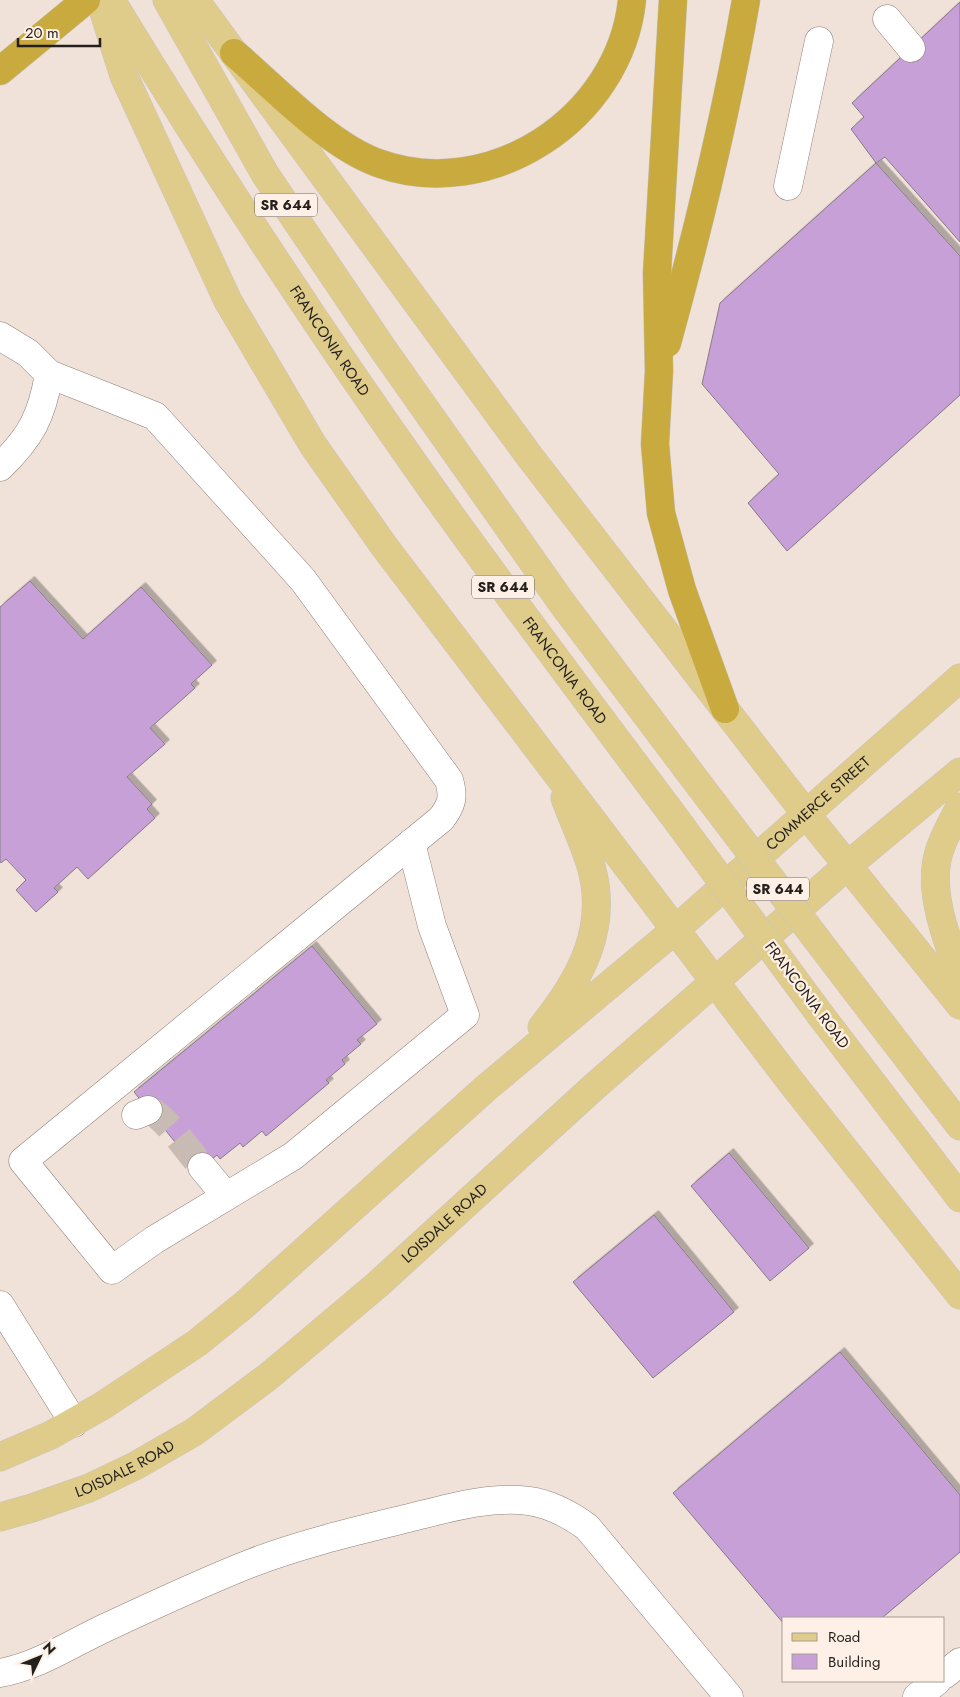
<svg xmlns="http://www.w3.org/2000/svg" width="960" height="1697" font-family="Jost,sans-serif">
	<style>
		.building { fill: #c7a0d8; stroke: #847c88; filter: url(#shadow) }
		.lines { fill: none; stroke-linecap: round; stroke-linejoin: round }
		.minor-tunnel { stroke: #c8bbb3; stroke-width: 28; stroke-dasharray: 28 14; stroke-linecap: butt }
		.minor-casing { stroke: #8e8178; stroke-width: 29 }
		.major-casing { stroke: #c6c5c4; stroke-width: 29 }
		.highway-casing { stroke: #c6c5c4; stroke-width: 29 }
		.minor { stroke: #fff; stroke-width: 28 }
		.major { stroke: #dfcc8b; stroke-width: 28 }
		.highway { stroke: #c9aa3e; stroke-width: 28 }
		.major-bridge-casing { stroke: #c6c5c4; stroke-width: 29; stroke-linecap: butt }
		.major-bridge { stroke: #dfcc8b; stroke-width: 28 }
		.labels { text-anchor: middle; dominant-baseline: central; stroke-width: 4.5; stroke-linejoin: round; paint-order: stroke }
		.shield { fill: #fef0e6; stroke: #655e58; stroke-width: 1 }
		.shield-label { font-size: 14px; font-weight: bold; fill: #241f1b }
		.street-label { font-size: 15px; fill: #241f1b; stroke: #fef0e6 }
	</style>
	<defs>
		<filter id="shadow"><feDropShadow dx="4.5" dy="-4.5" stdDeviation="0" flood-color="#0004"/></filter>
	</defs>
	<rect width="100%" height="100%" fill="#f1e2d9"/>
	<!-- building -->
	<path class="building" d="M960,2V242L885,157L876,163L851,129L864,117L852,103Z
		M876,163L960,256V395L787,551L748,503L779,474L702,384L720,303Z
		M30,581L83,639L141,587L212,665L191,684L195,688L150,728L165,744L127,777L152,804L147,809L155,818L88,879L77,867L54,888L58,892L36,912L16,890L26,880L6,859L1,863L0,861V607Z
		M312,946L377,1024L357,1040L361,1044L342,1060L345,1064L326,1080L329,1083L266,1136L262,1131L243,1147L240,1143L220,1159L217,1155L198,1170L134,1092Z
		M729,1153L809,1248L770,1281L691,1186Z
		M654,1215L734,1312L653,1378L573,1282Z
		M840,1352L960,1495V1552L882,1618H784V1624L673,1493Z"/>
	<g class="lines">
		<!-- minor-tunnel -->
		<path class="minor-tunnel" d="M148,1110C163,1113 191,1155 202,1167"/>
		<!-- minor casing -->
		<g class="minor-casing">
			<path id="minor" d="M887,19L911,48
				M788,186L819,41
				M0,336L28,353L49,374L155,416L303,580L449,780C454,797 452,805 441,819L23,1161L112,1270L154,1240L293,1156L465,1015L432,926L411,843
				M0,467C31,437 42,416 49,374
				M136,1115L148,1110
				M202,1167L226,1196
				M0,1305L74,1423
				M0,1673C39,1666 72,1643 107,1627C154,1605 201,1583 249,1564C300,1544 356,1531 409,1518C449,1508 488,1496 529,1501C551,1504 569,1514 587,1527L729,1697
				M944,1675L960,1662
				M917,1697L937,1681"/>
		</g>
		<!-- major casing -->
		<g class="major-casing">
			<g id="major">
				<path d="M100,0L124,76L228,301L313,445L384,546L791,1082L960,1295"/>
				<path id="s1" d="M111,0C211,165 317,327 429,485C507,595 589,703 670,811"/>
				<path d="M167,0L265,174L383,349L562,603L700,786"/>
				<path d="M195,0L530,457L806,814L960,1005"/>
				<path d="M960,807C952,822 944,836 939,852C927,890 947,940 960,975"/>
				<path d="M857,992L960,1126"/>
				<path d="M822,1017L960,1198"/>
				<path d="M542,1027C580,980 609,928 591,866C584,843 573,820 565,798"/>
				<path id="s2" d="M0,1457L51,1435L102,1406L197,1343L244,1305L486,1088L676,929L960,678"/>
				<path id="s3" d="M0,1517L32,1508L89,1488L135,1466L194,1432L269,1376L377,1285L595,1086L847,866L960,772"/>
			</g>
		</g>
		<!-- highway casing -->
		<g class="highway-casing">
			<path id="highway" d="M673,0L657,273L659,371L655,444L661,513L682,590L725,709
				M234,53C275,88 328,145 378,163C490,204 620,118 632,0
				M0,71L86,0
				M667,343C698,230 726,116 746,0"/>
		</g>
		<!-- minor -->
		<use href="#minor" class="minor"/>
		<!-- major -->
		<use href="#major" class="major"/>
		<!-- highway -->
		<use href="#highway" class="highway"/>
		<!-- major-bridge casing -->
		<g class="major-bridge-casing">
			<path id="major-bridge" d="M700,786L857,992
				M670,811L822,1017"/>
		</g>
		<!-- major-bridge -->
		<use href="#major-bridge" class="major-bridge"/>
	</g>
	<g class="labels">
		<!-- shield labels -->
		<g class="shield">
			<rect x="255" y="193.5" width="62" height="23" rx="4"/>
			<rect x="472" y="575.5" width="62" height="23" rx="4"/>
			<rect x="747" y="877.5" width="62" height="23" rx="4"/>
		</g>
		<g class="shield-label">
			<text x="286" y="205">SR 644</text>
			<text x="503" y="587">SR 644</text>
			<text x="778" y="889">SR 644</text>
		</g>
		<!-- street labels -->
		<g class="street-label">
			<text stroke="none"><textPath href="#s1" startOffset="405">FRANCONIA ROAD</textPath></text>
			<text stroke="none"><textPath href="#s1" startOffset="810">FRANCONIA ROAD</textPath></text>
			<text stroke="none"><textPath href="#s2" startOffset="1051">COMMERCE STREET</textPath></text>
			<text transform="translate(807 995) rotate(53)">FRANCONIA ROAD</text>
			<text stroke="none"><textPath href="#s3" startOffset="539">LOISDALE ROAD</textPath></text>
			<text stroke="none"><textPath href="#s3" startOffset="134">LOISDALE ROAD</textPath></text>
		</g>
	</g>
	<!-- legend -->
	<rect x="782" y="1617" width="162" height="65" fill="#fef0e6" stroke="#a79c95"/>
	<rect x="792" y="1633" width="25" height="8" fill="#dfcc8b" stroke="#a79c95"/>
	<text x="828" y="1642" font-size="15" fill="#241f1b">Road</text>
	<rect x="792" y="1654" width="25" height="15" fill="#c7a0d8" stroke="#a79c95"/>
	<text x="828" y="1667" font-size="15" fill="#241f1b">Building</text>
	<!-- north arrow -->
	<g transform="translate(40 1657) rotate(47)" stroke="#fef0e6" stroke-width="4" paint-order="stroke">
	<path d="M0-4L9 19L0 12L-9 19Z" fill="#241f1b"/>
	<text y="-8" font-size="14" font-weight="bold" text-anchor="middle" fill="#241f1b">N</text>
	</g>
	<!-- scale -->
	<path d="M18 38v8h82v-8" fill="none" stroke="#241f1b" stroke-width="2.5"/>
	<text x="25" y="38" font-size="15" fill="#241f1b" stroke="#fef0e6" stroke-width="4" paint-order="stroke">20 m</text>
</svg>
